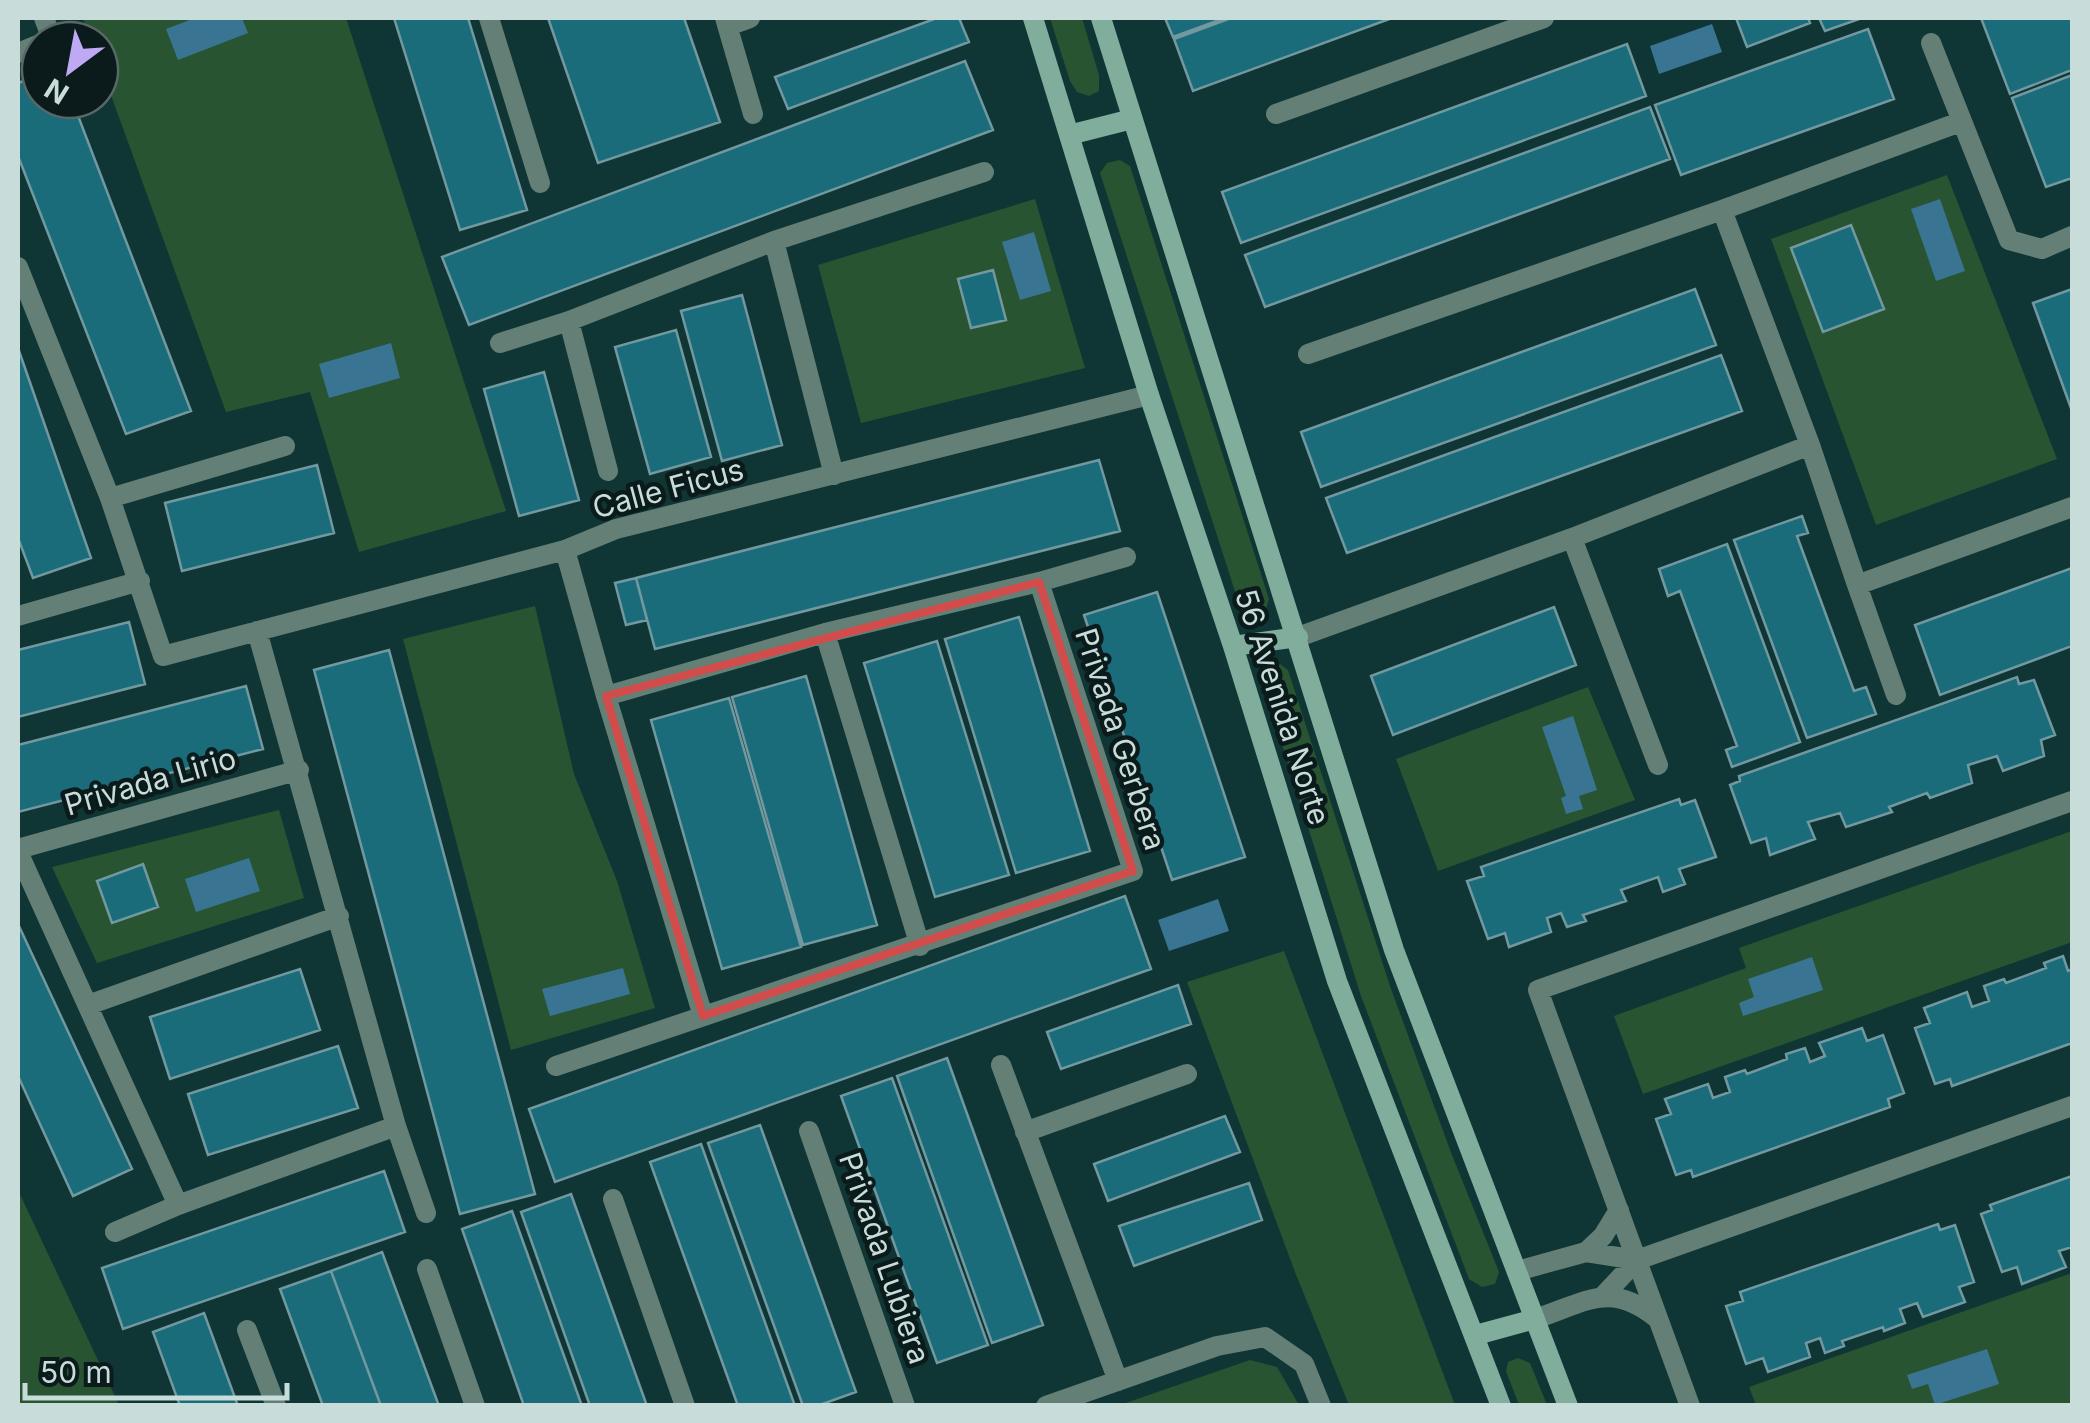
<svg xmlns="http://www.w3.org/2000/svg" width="2090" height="1423" font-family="Inter,sans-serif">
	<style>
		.green { fill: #295432 }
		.water { fill: #3a7493 }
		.building { fill: #1a6c7b; stroke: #7298a0; stroke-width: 2.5 }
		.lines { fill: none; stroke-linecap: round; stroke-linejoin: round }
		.minor { stroke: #647f75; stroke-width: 20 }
		.secondary { stroke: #81ad9d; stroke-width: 20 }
		.marked { fill: none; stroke: #d34c4c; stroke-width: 8; stroke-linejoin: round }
		.labels { text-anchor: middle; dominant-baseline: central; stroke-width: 9; stroke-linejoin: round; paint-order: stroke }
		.street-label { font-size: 30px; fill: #c8dcda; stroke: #0b1a1a }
	</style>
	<rect width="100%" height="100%" fill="#0f3634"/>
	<!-- green -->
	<path class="green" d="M83,18H346L506,511L359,552L310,392L226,412L100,65V40H91Z
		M1050,18H1082L1099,75V91L1089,96L1077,92L1070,81Z
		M1120,160L1130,166L1269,599L1264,616L1249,621L1242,613L1100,173L1107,163Z
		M1947,175L2057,459L1876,525L1771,239Z
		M1035,199L1085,368L861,423L818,265Z
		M535,606L574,774L617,881L655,1008L511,1050L403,639Z
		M1276,661L1288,670L1390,986L1452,1155L1499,1272L1495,1284L1482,1287L1469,1279L1361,996L1261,677L1264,665Z
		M1588,687L1635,800L1438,871L1396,759Z
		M279,810L304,898L97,963L52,867Z
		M2072,831V942L1643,1094L1614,1016L1746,968L1739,948Z
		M1284,951L1455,1405H1349L1295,1272L1187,982Z
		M18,1190L119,1405H18Z
		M2072,1273V1405H1756L1749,1387Z
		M1518,1358L1530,1363L1547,1405H1519L1506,1371L1508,1362Z
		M1250,1360L1277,1367L1299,1405H1120Z"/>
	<!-- water -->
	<path class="water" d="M195,18H242L248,33L178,60L166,29Z
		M1712,24L1722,52L1659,74L1650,46Z
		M1940,199L1965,271L1936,281L1911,209Z
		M1034,232L1051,291L1020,300L1002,242Z
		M391,343L400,378L329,398L319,364Z
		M1573,716L1597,790L1579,796L1583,809L1566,814L1561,798L1566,796L1542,727Z
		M249,858L260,891L196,912L185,879Z
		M1218,899L1229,931L1169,951L1158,920Z
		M1812,957L1823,990L1743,1016L1739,1003L1754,997L1748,979Z
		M623,968L630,994L550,1016L542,989Z
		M1987,1349L1999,1384L1935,1405L1928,1384L1912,1389L1907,1375Z"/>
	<!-- building -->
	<path class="building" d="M394,18H468L527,210L460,230Z
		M548,18H684L720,122L598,163Z
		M937,18H959L969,42L788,109L775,77Z
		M1165,18H1225L1173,37Z
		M1231,18H1392L1193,91L1174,39Z
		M1736,18H1808L1810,23L1747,47Z
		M1819,18H1862L1825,31Z
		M1981,18H2072V70L2010,94Z
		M1868,29L1894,99L1681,175L1655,105Z
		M1627,44L1646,96L1241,243L1222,192Z
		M965,61L993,130L469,325L442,257Z
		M40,75V100H72L191,411L126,434L18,156V83Z
		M2072,75V178L2046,187L2012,98Z
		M1650,107L1670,159L1265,307L1245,255Z
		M1851,225L1884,309L1823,332L1791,248Z
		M993,270L1006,320L971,328L958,279Z
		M1695,289L1716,345L1321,487L1301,432Z
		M2072,289V411L2033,303Z
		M742,295L782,445L722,461L681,311Z
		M676,330L711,457L650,474L615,347Z
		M18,348L91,558L33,578L18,538Z
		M1721,355L1742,411L1347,553L1326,498Z
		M544,372L579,500L519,516L484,389Z
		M1099,460L1120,531L655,649L636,578Z
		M317,465L334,533L182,571L165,503Z
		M1802,516L1808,533L1797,536L1854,691L1866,687L1876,714L1807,738L1734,540Z
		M1727,544L1800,742L1732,767L1726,750L1737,746L1680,591L1668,596L1659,569Z
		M2072,568V646L1940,695L1915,625Z
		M636,578L647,620L626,625L615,583Z
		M1157,592L1245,857L1172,880L1084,615Z
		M1554,607L1576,665L1393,735L1371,676Z
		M1019,617L1090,851L1016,873L945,639Z
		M129,622L145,684L18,717V650Z
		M937,641L1009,875L935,897L864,663Z
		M389,650L535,1194L460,1214L314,670Z
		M806,676L877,925L803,945L732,697Z
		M2017,677L2019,684L2034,680L2055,735L2041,740L2044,756L2003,771L1997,756L1968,765L1972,783L1930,798L1927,793L1889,807L1892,812L1846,827L1840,813L1808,822L1815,839L1770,855L1766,838L1751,843L1730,785L1740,781L1739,776Z
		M246,686L263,749L18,812V745Z
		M729,698L801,947L722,969L651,720Z
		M1679,799L1681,805L1695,800L1716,857L1679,869L1685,884L1663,892L1658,877L1621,890L1626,901L1583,915L1586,921L1567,927L1561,913L1547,918L1551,932L1509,947L1505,933L1488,939L1467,881L1484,876L1481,867Z
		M143,864L158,907L112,923L97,881Z
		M1125,896L1151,969L555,1182L529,1109Z
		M18,924L132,1169L73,1196L18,1076Z
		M2063,956L2068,971L2072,969V1043L1952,1086L1950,1079L1935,1084L1915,1028L1930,1023L1924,1008L1967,992L1972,1007L1989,1001L1984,986L2004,979L2006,983L2046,968L2044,963Z
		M300,969L320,1030L170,1079L150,1017Z
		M1178,985L1191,1024L1061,1069L1047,1032Z
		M1862,1028L1867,1041L1883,1035L1904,1093L1888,1099L1890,1107L1693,1177L1691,1170L1676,1175L1656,1119L1671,1114L1665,1099L1708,1084L1713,1098L1730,1092L1725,1077L1745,1070L1747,1074L1787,1059L1786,1054L1805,1048L1810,1062L1825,1056L1819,1043Z
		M338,1046L358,1108L208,1155L188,1094Z
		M947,1058L1043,1325L992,1343L897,1076Z
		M892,1078L988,1345L937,1363L841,1096Z
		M1225,1116L1240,1152L1108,1201L1094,1164Z
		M760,1125L856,1392L817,1406H803L708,1143Z
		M701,1144L795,1406H738L650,1162Z
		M384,1171L405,1232L123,1329L102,1268Z
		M2072,1176V1247L2059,1251L2066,1267L2022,1284L2017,1267L2002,1272L1981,1214L1992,1210L1990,1205Z
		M1249,1183L1262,1220L1134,1266L1119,1226Z
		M571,1194L647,1406H590L521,1212Z
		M512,1211L582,1406H524L462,1229Z
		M1938,1224L1940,1230L1955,1225L1974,1282L1959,1287L1965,1302L1923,1317L1917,1303L1900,1309L1905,1323L1884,1331L1883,1327L1842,1341L1844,1346L1825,1353L1820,1338L1806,1343L1810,1357L1768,1372L1763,1358L1746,1364L1726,1306L1743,1301L1740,1292Z
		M382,1252L439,1406H381L331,1271Z
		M331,1271L381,1406H323L280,1289Z
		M204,1313L238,1406H180L153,1332Z"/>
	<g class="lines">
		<!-- minor -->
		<path class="minor" d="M44,18L52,39L49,40
			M489,18L540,183
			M725,18L753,114
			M728,26L750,18
			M1931,43L2009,240L2042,249L2072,236
			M18,53L40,44
			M1276,114L1544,18
			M1722,210L1810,445L1857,585L2072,507
			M774,241L834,475
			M18,267L110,498L163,656L565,550L616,529L1149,395
			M569,321L608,471
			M500,343L569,321L774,241L984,172
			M1308,354L1722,210L1960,122
			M110,498L285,446
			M1572,538L1658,765
			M565,550L606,696L703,1016
			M1857,585L1896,695
			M18,616L140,581
			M257,631L396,1126L426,1213
			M825,633L920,946
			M1298,637L1572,538L1810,445
			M606,696L825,633L1039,582L1126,557
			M18,849L299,770
			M18,852L178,1205
			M88,1005L339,916
			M1001,1065L1118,1381
			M556,1066L1133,871L1039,582
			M809,1131L905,1406
			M1025,1132L1187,1074
			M613,1199L685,1406
			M115,1232L178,1205L396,1126
			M1586,1252L1603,1236L1619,1210
			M427,1269L475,1406
			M1517,1271L1586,1252L1637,1260
			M1603,1296L1637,1260L2072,1106
			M1535,1319C1587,1302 1610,1280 1658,1319
			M247,1330L276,1406
			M1046,1406L1217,1346L1265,1337L1304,1364L1321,1406
			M1690,1406L1538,990L2072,801"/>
		<!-- secondary -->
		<path class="secondary" d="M1033,18L1149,395L1233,646L1337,981L1501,1406
			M1101,18L1394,950L1568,1406
			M1069,135L1132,119
			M1233,646L1298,637
			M1476,1335L1535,1319"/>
	</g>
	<!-- marked area -->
	<path class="marked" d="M1039,582L1133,871L703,1016L606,696Z"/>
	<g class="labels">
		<!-- street labels -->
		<g class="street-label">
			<text transform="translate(668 488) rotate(-15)">Calle Ficus</text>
			<text transform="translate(1283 707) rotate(72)">56 Avenida Norte</text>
			<text transform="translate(1121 739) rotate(72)">Privada Gerbera</text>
			<text transform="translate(150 781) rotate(-16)">Privada Lirio</text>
			<text transform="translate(885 1258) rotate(71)">Privada Lubiera</text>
		</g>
	</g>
	<!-- border -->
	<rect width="2090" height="1423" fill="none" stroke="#c8dcda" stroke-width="40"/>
	<!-- north arrow -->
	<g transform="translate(70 70) rotate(212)"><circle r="48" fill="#0b1a1a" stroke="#576867" stroke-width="2.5"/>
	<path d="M0-8L18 38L0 25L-18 38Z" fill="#bfa9f4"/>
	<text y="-15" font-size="28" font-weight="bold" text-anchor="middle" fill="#c8dcda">N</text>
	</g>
	<!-- scale -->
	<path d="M25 1383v15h262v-15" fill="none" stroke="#c8dcda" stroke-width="5"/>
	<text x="40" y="1383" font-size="30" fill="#c8dcda" stroke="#0b1a1a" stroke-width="8" paint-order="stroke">50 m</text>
</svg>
